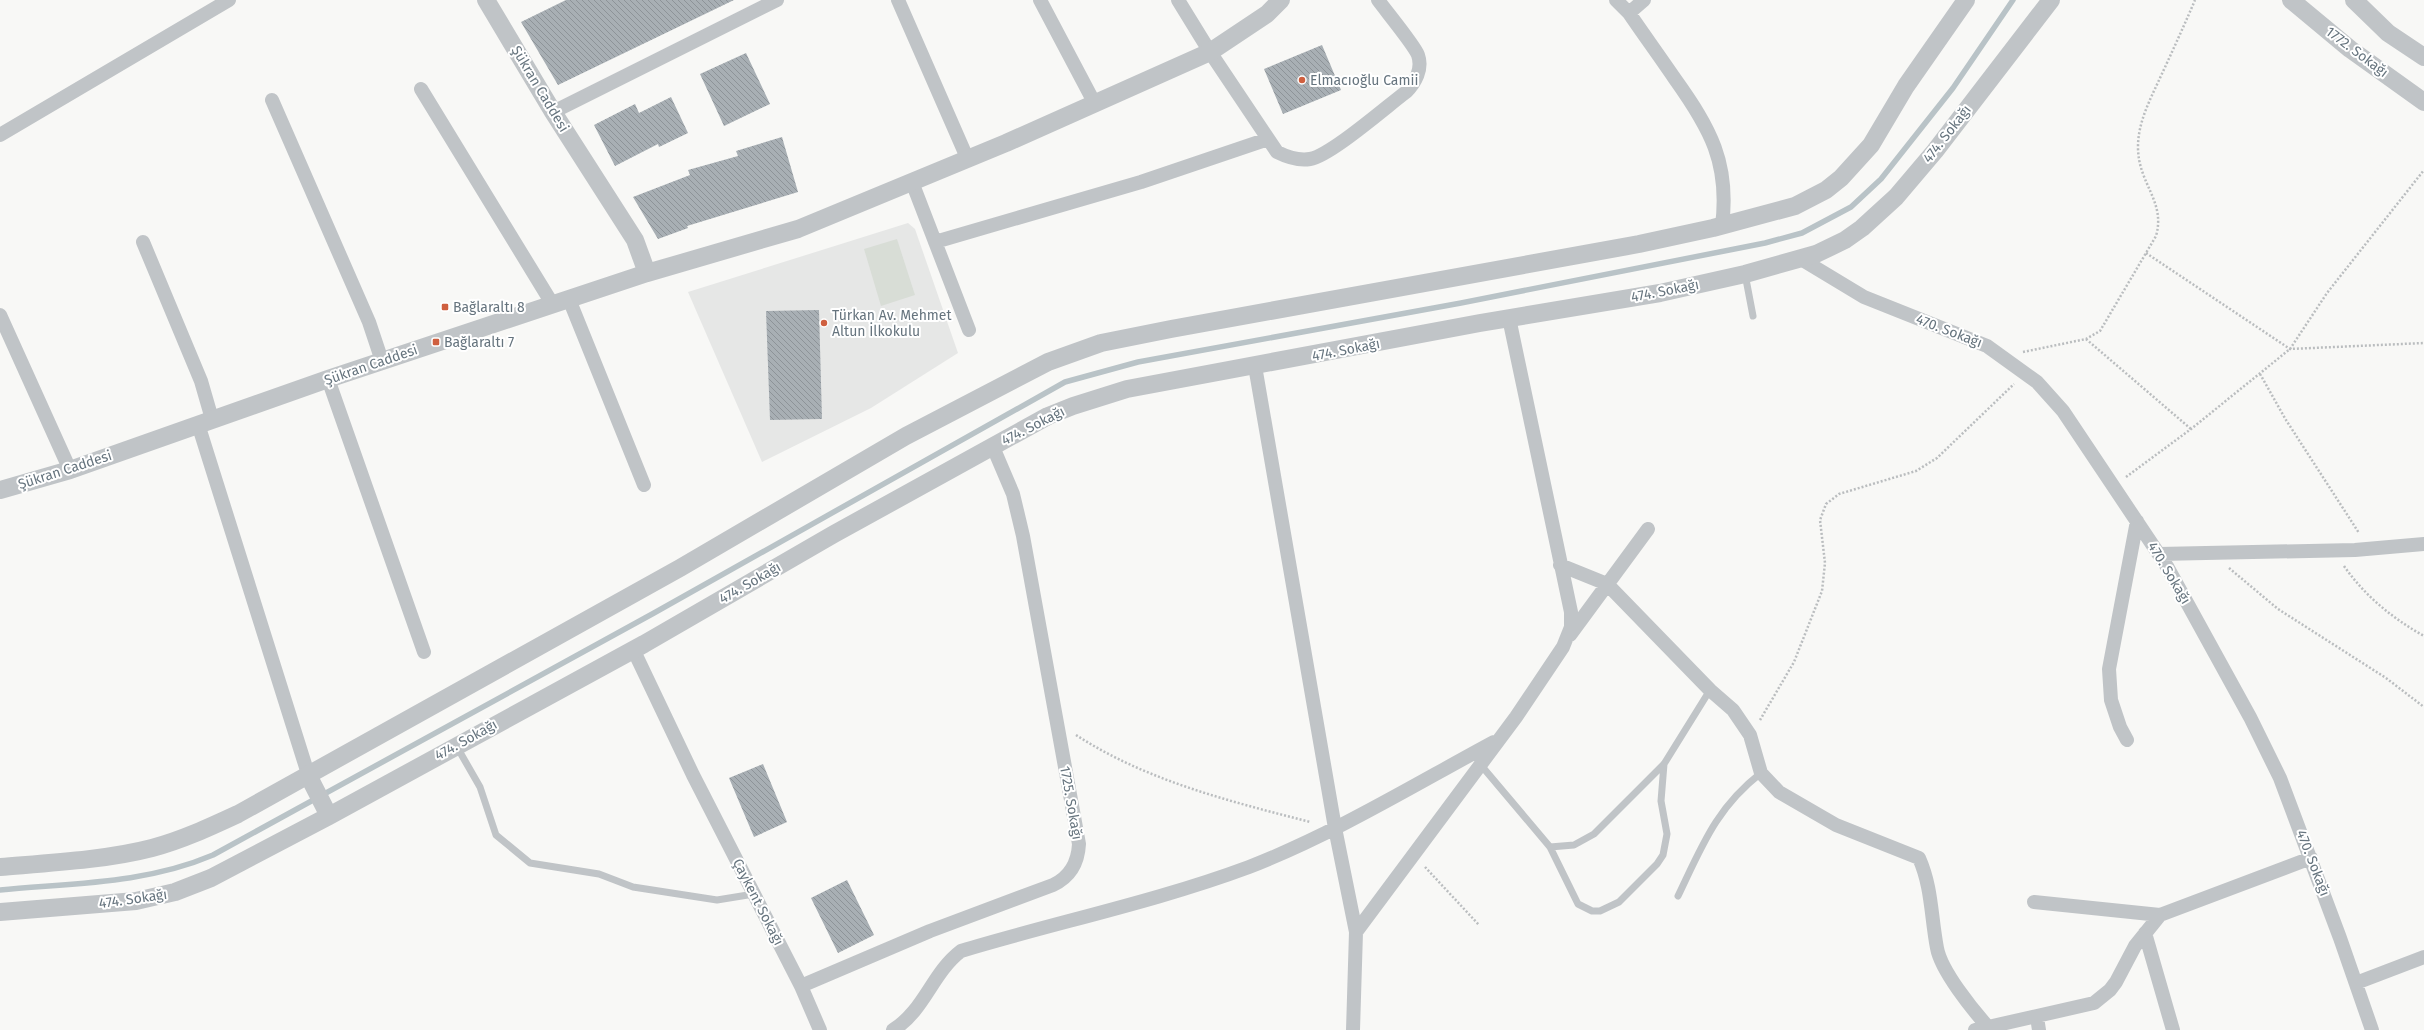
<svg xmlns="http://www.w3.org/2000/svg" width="2424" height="1030" font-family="'Fira Sans',sans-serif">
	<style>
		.built { fill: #e6e7e6 }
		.pitch { fill: #d8ddd6 }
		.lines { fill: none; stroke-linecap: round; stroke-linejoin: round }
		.stream { stroke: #b9c3c7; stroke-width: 5.5 }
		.building { fill: url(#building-back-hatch) }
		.path { stroke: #babdbf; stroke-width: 2.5; stroke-dasharray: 2 2; stroke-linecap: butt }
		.service { stroke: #c0c4c7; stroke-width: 7 }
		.minor { stroke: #c0c4c7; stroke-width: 14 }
		.tertiary { stroke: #c0c4c7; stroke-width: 18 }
		.poi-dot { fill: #cf5f3f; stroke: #fff; stroke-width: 1.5 }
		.labels { text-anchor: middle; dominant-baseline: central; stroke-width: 4; stroke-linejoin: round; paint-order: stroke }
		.street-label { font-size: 14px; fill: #66747e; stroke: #fff }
		.poi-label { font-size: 14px; fill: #66747e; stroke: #fff; text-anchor: start }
	</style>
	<defs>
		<pattern id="building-back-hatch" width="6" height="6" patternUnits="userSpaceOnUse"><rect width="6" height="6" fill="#a8afb4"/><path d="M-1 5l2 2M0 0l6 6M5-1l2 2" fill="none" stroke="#8d9398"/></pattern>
	</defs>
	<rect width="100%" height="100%" fill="#f8f8f6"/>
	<!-- built -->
	<path class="built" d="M908,223L915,229L958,353L871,408L762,462L688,292Z"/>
	<!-- pitch -->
	<path class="pitch" d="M897,239L915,295L881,306L864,249Z"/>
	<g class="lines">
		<!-- stream -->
		<path class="stream" d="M0,890C72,883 145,884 213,855L654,613L1065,382L1138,362L1461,303L1765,243L1802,233L1851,207L1881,179L1953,88L2013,0"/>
	</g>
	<!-- building -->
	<path class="building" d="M566,0H734L558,85L521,22Z
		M1322,45L1341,90L1283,114L1264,69Z
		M746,53L770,104L724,126L700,74Z
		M671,97L688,133L659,147L658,144L615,166L594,125L635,104L639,113Z
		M782,137L798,192L687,226L688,228L658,239L633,197L690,175L688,170L738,156L736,151Z
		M819,310L822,419L770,420L766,311Z
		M763,764L787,822L754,837L729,778Z
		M847,880L874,935L838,953L811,898Z"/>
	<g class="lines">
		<!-- path -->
		<path class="path" d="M2146,253L2290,349L2424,343
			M2086,339L2191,429
			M2023,352L2086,339L2100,331L2156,236C2166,201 2138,184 2138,147C2138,122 2150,100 2160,78C2172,52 2184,26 2195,0
			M2260,374L2286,420L2359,533
			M2126,477L2191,429L2290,349L2327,293L2424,170
			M2344,566C2365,596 2392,618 2424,636
			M2229,568L2278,609L2386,678L2424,707
			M1760,720L1794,662L1822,591L1825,563L1820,520L1826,504L1839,494L1916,471L1937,458L2014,384
			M1076,735C1147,781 1229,801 1310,822
			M1425,867L1479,925"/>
		<!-- service -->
		<path class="service" d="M1745,274L1753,316
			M457,747L480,787L496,835L530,863L599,874L633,887L717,900L754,894
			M1480,764L1550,847L1578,904L1592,911H1600L1619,902L1657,864L1663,855L1667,834L1661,801L1664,764
			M1550,847L1574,845L1594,834L1664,764L1710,690
			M1678,896C1702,846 1716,808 1761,773"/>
		<!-- minor -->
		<path class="minor" d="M898,0L968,160
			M1040,0L1095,104
			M1178,0L1210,52L1277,152C1287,157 1298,161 1310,159C1330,156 1386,107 1406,92C1415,83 1423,69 1418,55C1415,46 1386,11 1378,0
			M1616,0L1629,13C1644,35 1660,57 1675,79C1710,128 1730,163 1722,226
			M1629,13L1644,0
			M421,89L553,305
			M272,100L369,322L382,361
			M553,112L777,0
			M0,135L229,0
			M912,182L969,330
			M143,242L201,381L212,419
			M935,242L1141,182L1268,139
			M1801,259L1864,297L1987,346L2037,382L2063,411L2168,568L2250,717L2280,778L2340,938L2372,1030
			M569,299L644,485
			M0,315L70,470
			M1255,366L1335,828L1356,932L1353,1030
			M328,379L424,652
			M198,424L309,777
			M2159,554L2355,550L2424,544
			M1560,565L1607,584L1710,690L1733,710L1750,735L1761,773L1779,792L1836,825L1919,858C1932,887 1931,917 1937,948C1941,971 1973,1010 1988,1027
			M1570,635L1648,529
			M633,649L693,775L801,986L820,1030
			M2127,740L2120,727L2111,700L2109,669L2137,521
			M2034,902L2160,915
			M1356,932L1516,717L1563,647L1571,627V612L1509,318
			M2145,933L2173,1030
			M2356,983L2424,957
			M801,986L930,931L1053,885C1070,877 1078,863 1079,844L1023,536L1013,494L993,447
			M2037,1017L2039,1030
			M893,1030C925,1010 932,973 961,951C1057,922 1155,902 1249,867C1334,834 1414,785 1494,742
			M1975,1030L2094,1003L2110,990L2116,982L2135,946L2160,915L2311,858"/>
		<!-- tertiary -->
		<path class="tertiary" d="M486,0L553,112L635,240L647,273
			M2291,0L2350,49L2424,102
			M2354,0L2388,33L2424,57
			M0,490L70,470L328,379L647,273L798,229L1006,143L1210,52L1267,14L1281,0
			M309,777L329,816
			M0,867C48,863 106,860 152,848C182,840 210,827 238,814L680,568L906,436L1048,362L1101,343L1171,329L1639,244L1713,228L1795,206L1826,190L1841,178L1871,145L1906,86L1966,0
			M0,912L136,901L175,892L211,878L329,816L644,644L834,534L1048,416L1073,406L1127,389L1480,323L1660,293L1745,274L1816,254L1845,240L1862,228L1896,197L1935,151L2051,0"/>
	</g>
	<!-- markers -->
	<g class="poi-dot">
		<circle cx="1302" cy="80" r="4"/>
		<rect x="441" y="303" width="8" height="8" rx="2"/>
		<circle cx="824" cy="323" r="4"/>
		<rect x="432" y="338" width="8" height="8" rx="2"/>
	</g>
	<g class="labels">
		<!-- street labels -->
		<g class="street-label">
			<text transform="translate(2357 52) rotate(37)">1772. Sokağı</text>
			<text transform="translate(540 89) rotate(59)">Şükran Caddesi</text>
			<text transform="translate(1947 134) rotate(-52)">474. Sokağı</text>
			<text transform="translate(1665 291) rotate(-11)">474. Sokağı</text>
			<text transform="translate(1949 331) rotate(21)">470. Sokağı</text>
			<text transform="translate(1346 350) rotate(-11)">474. Sokağı</text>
			<text transform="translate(371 365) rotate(-19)">Şükran Caddesi</text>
			<text transform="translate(1033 426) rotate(-27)">474. Sokağı</text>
			<text transform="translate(65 470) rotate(-18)">Şükran Caddesi</text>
			<text transform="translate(2169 573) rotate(59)">470. Sokağı</text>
			<text transform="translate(750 583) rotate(-30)">474. Sokağı</text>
			<text transform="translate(466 740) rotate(-29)">474. Sokağı</text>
			<text transform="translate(1071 803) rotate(80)">1725. Sokağı</text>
			<text transform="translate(2313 863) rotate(69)">470. Sokağı</text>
			<text transform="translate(133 899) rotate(-8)">474. Sokağı</text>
			<text transform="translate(758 902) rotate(63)">Çaykent Sokağı</text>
		</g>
		<!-- poi labels -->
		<g class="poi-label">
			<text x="1310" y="80">Elmacıoğlu Camii</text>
			<text x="453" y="307">Bağlaraltı 8</text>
			<text x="832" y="315">Türkan Av. Mehmet<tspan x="832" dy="16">Altun İlkokulu</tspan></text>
			<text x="444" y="342">Bağlaraltı 7</text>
		</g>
	</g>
</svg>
